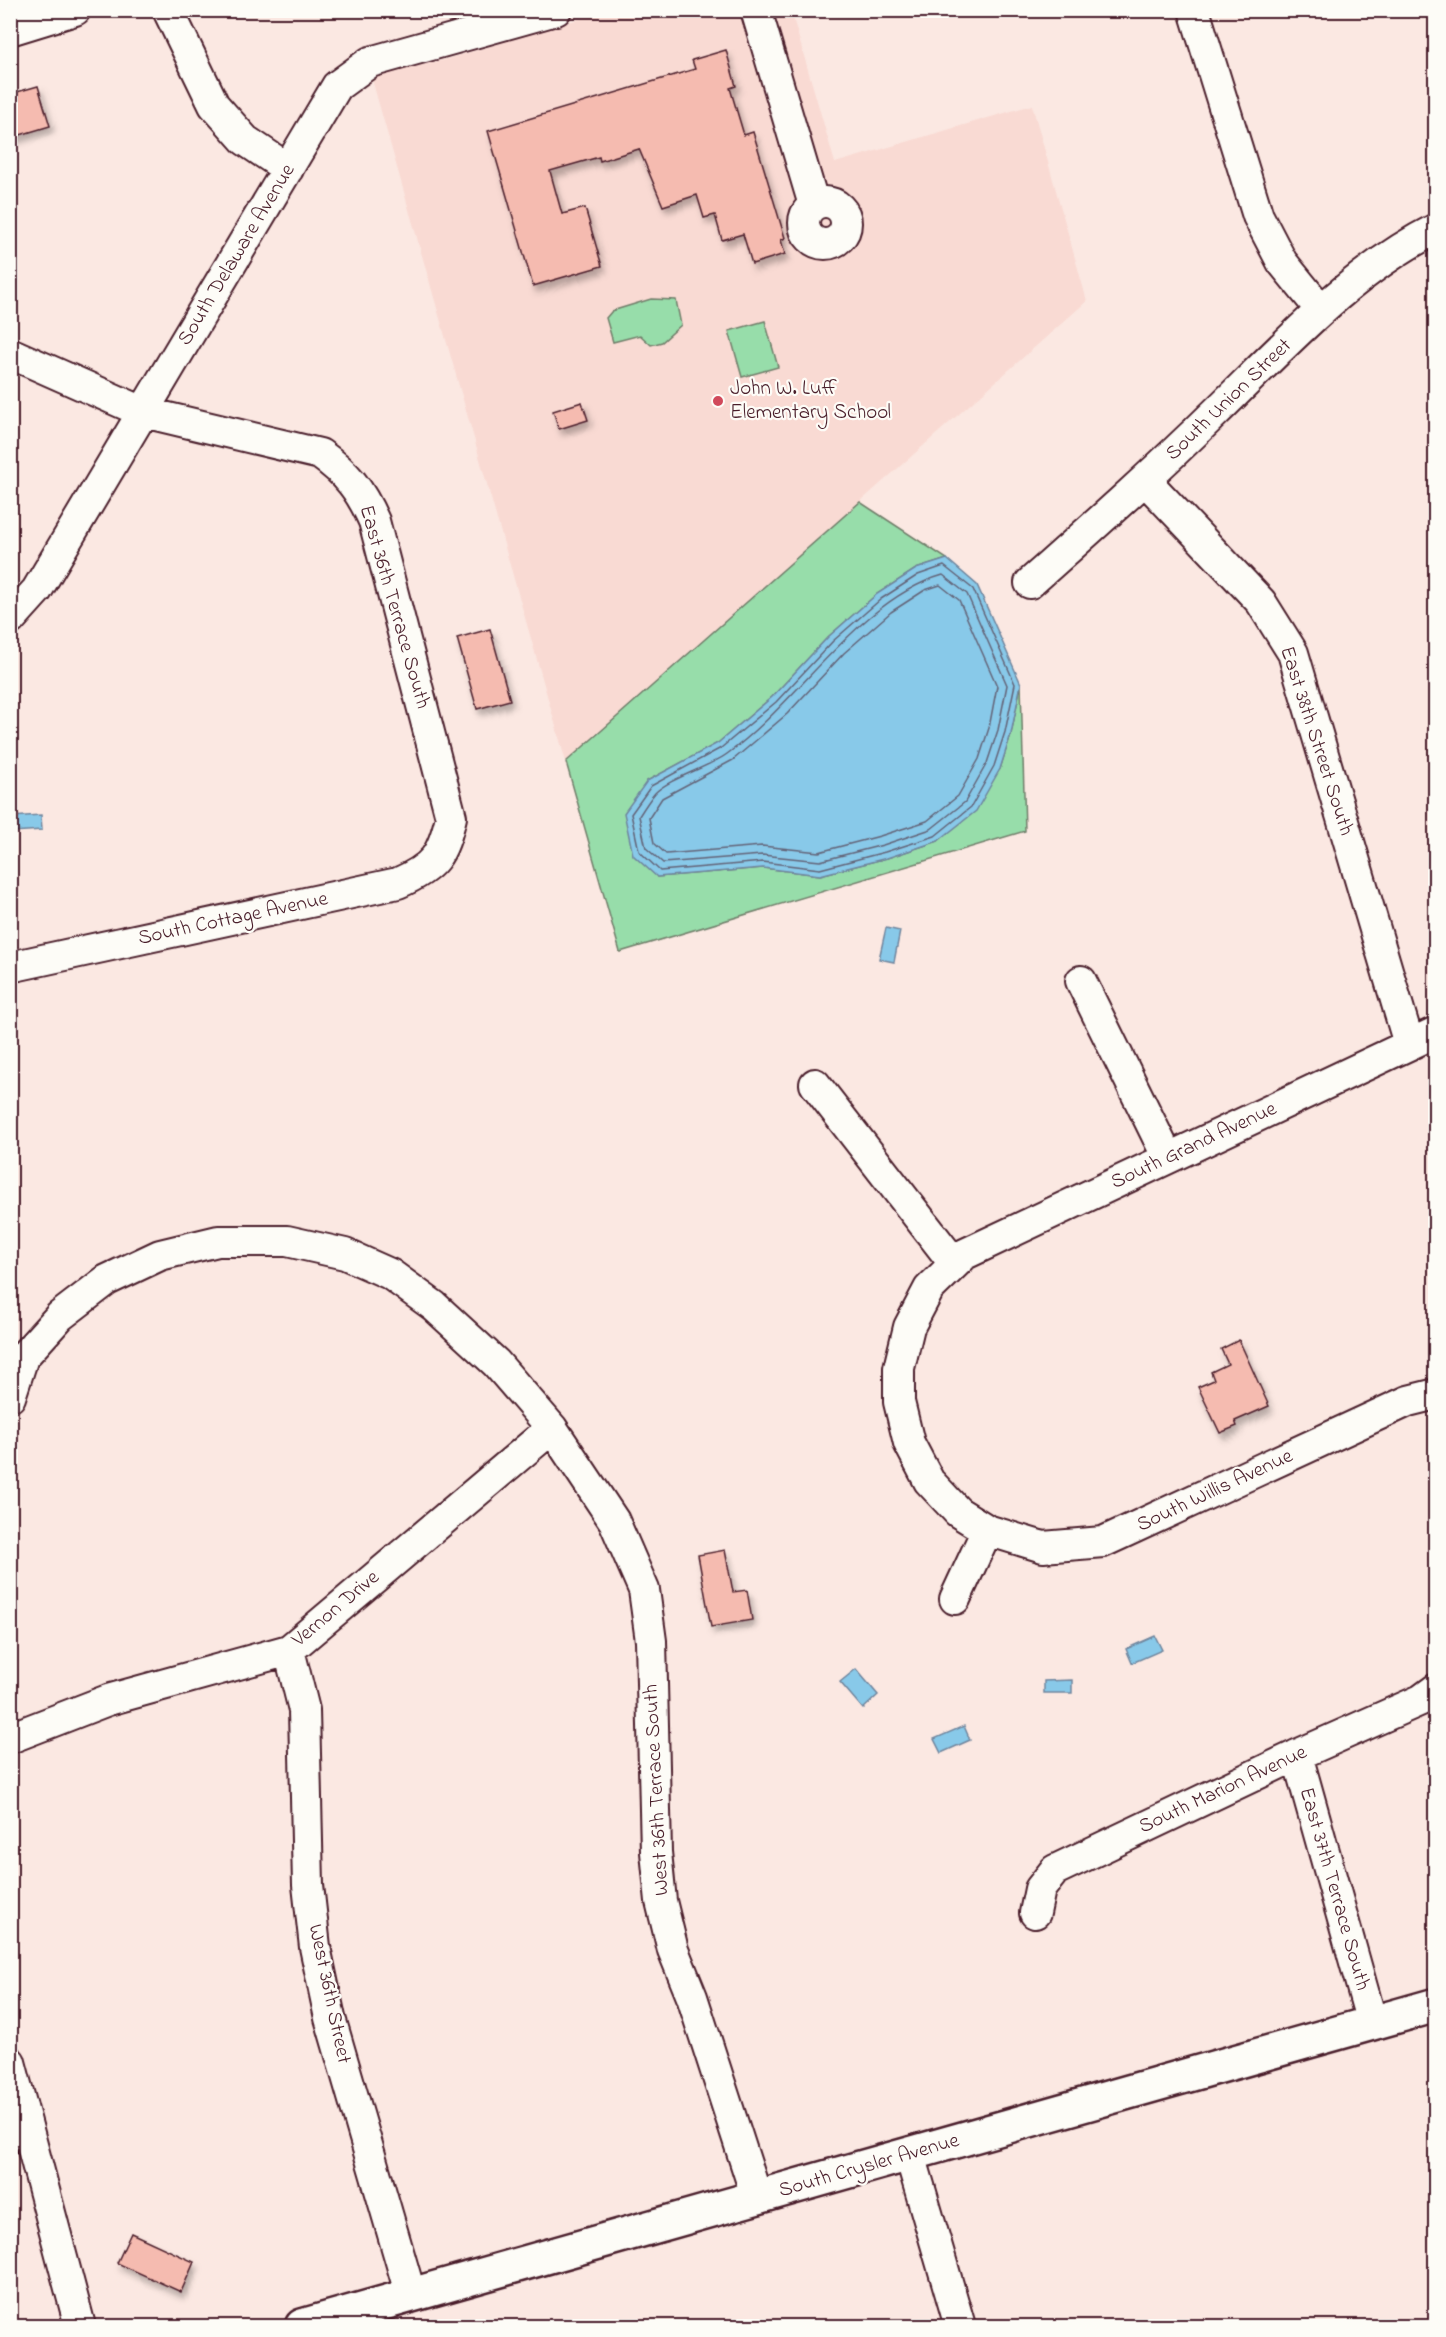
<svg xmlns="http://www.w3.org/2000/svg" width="1446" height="2337" font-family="'Indie Flower',sans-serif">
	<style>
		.built { fill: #f9dad3 }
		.green { fill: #97ddaa; stroke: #707e6a; stroke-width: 1.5 }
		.water { fill: #88c9e9; stroke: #6f859d; stroke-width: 1.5 }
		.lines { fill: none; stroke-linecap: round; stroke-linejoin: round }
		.shore { stroke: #636377; stroke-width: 1.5 }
		.building { fill: #f5bbb0; stroke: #4a1f2b; stroke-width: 1.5; filter: url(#shadow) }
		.minor-casing { stroke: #4a1f2b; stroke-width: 34 }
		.major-casing { stroke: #4a1f2b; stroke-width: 38 }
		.minor { stroke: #fdfcf7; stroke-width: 30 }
		.major { stroke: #fdfcf7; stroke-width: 33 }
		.poi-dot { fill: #d1495b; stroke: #fdfcf7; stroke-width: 2 }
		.labels { text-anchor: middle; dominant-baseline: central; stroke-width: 4.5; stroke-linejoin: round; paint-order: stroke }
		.street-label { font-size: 21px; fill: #4a1f2b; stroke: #fdfcf7 }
		.poi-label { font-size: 21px; fill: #4a1f2b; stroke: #fdfcf7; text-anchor: start }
	</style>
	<defs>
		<filter id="shadow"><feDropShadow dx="3.5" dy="6" stdDeviation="3" flood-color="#0004"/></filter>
	</defs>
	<rect width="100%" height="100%" fill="#fbe8e2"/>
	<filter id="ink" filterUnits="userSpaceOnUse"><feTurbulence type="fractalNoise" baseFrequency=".0167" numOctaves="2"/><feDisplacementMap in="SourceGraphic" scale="12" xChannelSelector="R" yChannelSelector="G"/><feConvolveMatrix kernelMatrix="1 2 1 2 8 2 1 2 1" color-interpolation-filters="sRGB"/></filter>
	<g filter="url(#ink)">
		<!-- built -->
		<path class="built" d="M605,11H791L835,163L1032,105L1087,301L566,762L371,76L444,60Z"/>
		<!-- green -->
		<path class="green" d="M651,299L676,300L681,325L662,342L651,345L640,335L613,342L606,318L612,311Z
			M765,321L778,367L742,377L729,331Z
			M860,502L947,559L916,569L877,594L828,637L772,697L718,743L647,781L657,877L763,868L820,875L887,858L938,841L1000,769L1011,734L1021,684L1025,831L620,952L566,762Z"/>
		<!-- water -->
		<path class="water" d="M947,559L977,585L1021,684L1011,734L1000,769L976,811L938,841L887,858L820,875L763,868L657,877L633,855L624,813L647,781L718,743L772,697L828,637L877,594L916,569Z
			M41,815L42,830L12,832L11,817Z
			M886,928L900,931L894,962L879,959Z
			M1155,1636L1162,1650L1132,1663L1126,1649Z
			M856,1669L878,1695L863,1709L840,1682Z
			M1072,1680V1693H1044V1681Z
			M964,1726L970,1740L941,1753L934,1739Z"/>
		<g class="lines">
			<!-- shore -->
			<path class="shore" d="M944,566L973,589L1015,684L1005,732L994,766L971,807L935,836L885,852L820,869L763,862L660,871L639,851L631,814L651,786L721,748L776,702L833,641L881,599L918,575Z
				M943,575L967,594L1007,685L998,730L987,763L965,802L931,829L883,845L820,861L762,855L663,863L646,848L639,816C644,808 649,800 655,793C668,779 709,767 727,754C798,703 859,599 943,575Z
				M940,585L959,600L997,686L989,728L979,759L958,796L927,821L880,836L819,852L762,846L666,854L654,843L649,818L662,798L733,760L787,714L844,653L891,612L925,590Z"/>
		</g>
		<!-- building -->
		<path class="building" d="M726,50L736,86L730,88L744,135L753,132L785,238L781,240L785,254L752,264L743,234L722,240L715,215L704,218L697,195L663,206L639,149L600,161L599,157L550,171L562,214L585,208L602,266L533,286L488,131L695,69L692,60Z
			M38,86L50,126L10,138V94Z
			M582,402L588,420L559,429L553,411Z
			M490,629L510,700L477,709L457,638Z
			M1239,1340L1269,1406L1235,1421L1237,1426L1220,1433L1198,1387L1214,1380L1211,1372L1228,1364L1221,1349Z
			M725,1550L733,1592L747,1590L752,1620L711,1627L698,1555Z
			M131,2233L194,2262L181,2292L117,2263Z"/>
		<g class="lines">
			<!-- minor casing -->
			<g class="minor-casing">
				<path id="minor" d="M168,10L214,105L245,140L288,169
					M756,10L814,205
					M1194,10L1258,216L1282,262L1321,310
					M10,30L75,10
					M804 223a21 21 0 1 1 42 0a21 21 0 1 1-42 0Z
					M10,353L143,412L320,454C348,474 360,490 374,521L451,817C442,855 435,867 398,883L10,967
					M1146,481L1261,602L1293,653L1409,1044
					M1030,583C1093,527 1155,472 1215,413C1283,347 1350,272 1436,229
					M10,620L37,590L337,86L370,62L556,10
					M1081,981L1168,1158
					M1436,1032L965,1254L929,1289L909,1327L899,1368V1402L909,1443L929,1481L958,1512L987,1530L1043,1547L1103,1542L1408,1401L1436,1394
					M815,1084L954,1263
					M10,1397L23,1357L60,1316L107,1280L160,1255L218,1241H287L345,1254L390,1274L434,1306L496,1363L552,1428L614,1521L644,1590L651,1641L656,1852L661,1901L673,1950L692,1997L757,2198
					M955,1599L987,1530
					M289,1650L304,1710L308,1885L315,1947L330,2018L411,2296
					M10,1738L108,1700L289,1650L552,1428
					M1297,1755L1372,2023
					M1035,1913L1040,1889L1055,1870L1297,1755L1421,1700L1436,1689
					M10,2062L80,2326
					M910,2155L960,2326"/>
			</g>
			<!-- major casing -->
			<g class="major-casing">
				<path id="major" d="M302,2326L1436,2005"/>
			</g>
			<!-- minor -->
			<use href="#minor" class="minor"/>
			<!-- major -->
			<use href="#major" class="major"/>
		</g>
	</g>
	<!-- markers -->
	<circle class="poi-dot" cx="718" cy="401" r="6"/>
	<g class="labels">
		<!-- street labels -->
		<g class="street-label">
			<text transform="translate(237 255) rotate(-59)">South Delaware Avenue</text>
			<text transform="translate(1229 400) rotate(-44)">South Union Street</text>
			<text transform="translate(394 607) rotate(74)">East 36th Terrace South</text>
			<text transform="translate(1316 741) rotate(72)">East 38th Street South</text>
			<text transform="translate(233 919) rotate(-12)">South Cottage Avenue</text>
			<text transform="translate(1194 1146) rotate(-25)">South Grand Avenue</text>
			<text transform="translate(1215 1491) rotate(-25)">South Willis Avenue</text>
			<text transform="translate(336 1609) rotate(-40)">Vernon Drive</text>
			<text transform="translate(657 1790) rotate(-93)">West 36th Terrace South</text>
			<text transform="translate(1223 1790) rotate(-25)">South Marion Avenue</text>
			<text transform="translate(1334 1889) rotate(74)">East 37th Terrace South</text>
			<text transform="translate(329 1994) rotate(78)">West 36th Street</text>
			<text transform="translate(869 2166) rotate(-16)">South Crysler Avenue</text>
		</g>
		<!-- poi labels -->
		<g class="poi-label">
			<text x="730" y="389">John W. Luff<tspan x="730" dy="24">Elementary School</tspan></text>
		</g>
	</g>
	<!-- margin -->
	<rect width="1446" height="2337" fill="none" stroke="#fdfcf7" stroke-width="36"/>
	<rect x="18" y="18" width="1410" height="2301" fill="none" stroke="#4a1f2b" stroke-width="2" filter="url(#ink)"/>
</svg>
